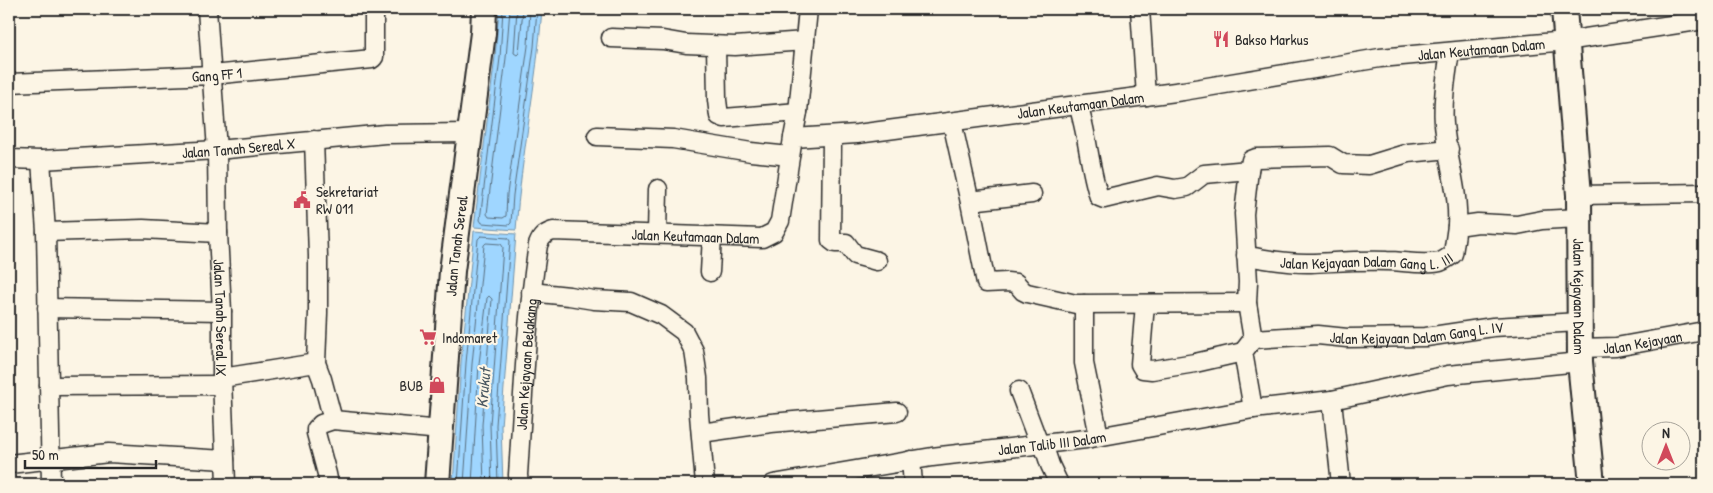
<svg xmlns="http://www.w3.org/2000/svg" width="1713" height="493" font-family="'Patrick Hand',sans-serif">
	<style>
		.water { fill: #9fd6ff; stroke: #7192aa }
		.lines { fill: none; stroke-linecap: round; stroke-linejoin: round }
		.shore { stroke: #596f80; stroke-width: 1 }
		.street-casing { stroke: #2b2b2b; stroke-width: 21 }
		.secondary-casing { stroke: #2b2b2b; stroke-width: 28 }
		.street { stroke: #fcf5e5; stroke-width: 18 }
		.secondary { stroke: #fcf5e5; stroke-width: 24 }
		.labels { text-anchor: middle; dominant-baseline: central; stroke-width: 4.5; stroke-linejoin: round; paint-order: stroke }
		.poi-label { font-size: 15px; fill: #2b2b2b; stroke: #fcf5e5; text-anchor: start }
		.street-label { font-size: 15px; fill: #2b2b2b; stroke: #fcf5e5 }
		.water-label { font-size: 16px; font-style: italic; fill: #485660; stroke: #fcf5e5 }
	</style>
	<rect width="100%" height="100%" fill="#fcf5e5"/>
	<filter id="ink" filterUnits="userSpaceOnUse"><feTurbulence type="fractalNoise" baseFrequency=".02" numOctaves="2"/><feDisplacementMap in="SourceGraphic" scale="10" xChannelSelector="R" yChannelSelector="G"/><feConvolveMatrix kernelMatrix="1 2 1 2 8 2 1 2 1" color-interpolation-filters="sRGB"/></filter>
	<g filter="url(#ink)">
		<!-- water -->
		<path class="water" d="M499,9H542C537,83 521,156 516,230L474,227L495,57Z
			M474,231L516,234L501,426L503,484H453L461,363Z"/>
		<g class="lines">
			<!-- shore -->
			<path class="shore" d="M503,9L500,58L480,220L482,223L509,225L511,223L513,195L534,47L537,9
				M510,9L506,58L487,214L489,217L503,218L506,216L507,194L528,46L530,9
				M517,9L514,53L517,55L519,53L523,9
				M458,484L466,363L478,239L481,236L508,238L510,241L496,425L498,484
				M464,484L472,364L484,245L486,243L501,244L503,247L490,425L492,484
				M472,484L479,364L487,298L489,296L492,299L482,425L484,484"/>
			<!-- street casing -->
			<g class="street-casing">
				<g id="street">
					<path id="s1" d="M207,9L217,150L218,233L222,311V378L226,484"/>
					<path d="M1140,9L1146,96"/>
					<path d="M611,38L663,40L686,44L735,46L805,41"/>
					<path d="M716,46L717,100L719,116L724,118L798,112"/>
					<path d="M1450,52C1446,77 1441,108 1445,133C1449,165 1459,193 1457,226"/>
					<path id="s2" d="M9,83L212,75L372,59L374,57V9"/>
					<path d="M1078,105C1088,135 1089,167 1099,197L1104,199L1158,186L1175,189L1187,187L1204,174L1249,170L1251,160L1256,158L1330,156L1343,164L1369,165L1408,153L1449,149"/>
					<path d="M952,122L971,207L986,283L1007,282L1016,283L1023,291L1027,293L1076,304L1247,303"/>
					<path d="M597,136L673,139L751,152L790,156"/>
					<path d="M832,137L831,240L835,243H846L855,255L877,261"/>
					<path d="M793,138L798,112L808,9"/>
					<path d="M314,140L318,256V313L316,363L322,379L333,420"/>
					<path id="s3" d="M9,159L41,160L217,150L385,134L469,133"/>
					<path d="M41,160L46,232L51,484"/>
					<path d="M1249,170L1244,214L1248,282L1247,303L1253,339L1243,352L1253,409"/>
					<path d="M1579,195L1704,193"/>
					<path d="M970,201L1032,194"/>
					<path d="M46,232L143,229L218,233"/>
					<path d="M657,234L658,189"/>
					<path id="s4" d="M1246,256C1267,259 1289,264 1311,263C1336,262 1361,260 1387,261C1405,261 1422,266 1440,262C1445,260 1449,257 1453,254L1457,226L1478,223L1517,225L1542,220L1579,218"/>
					<path d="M710,272L712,236"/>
					<path d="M531,292L569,296L594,300L631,302L661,315L684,332L694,351L698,378L699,414L705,484"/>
					<path d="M1084,304V363L1099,436"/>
					<path d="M1145,304L1140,364L1143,369L1152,370L1195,363L1243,352"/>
					<path d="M47,308L222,311"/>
					<path id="s5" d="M1253,339L1318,335L1347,338L1426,337L1493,327L1579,322"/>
					<path id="s6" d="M1579,348L1616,347L1704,331"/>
					<path d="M222,378L316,363"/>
					<path d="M49,386L222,385"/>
					<path d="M1019,391L1039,444"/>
					<path d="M1332,400L1341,484"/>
					<path d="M701,433L771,423L897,412"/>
					<path d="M1043,444L1050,465L1059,484"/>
					<path d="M911,460L913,484"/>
					<path d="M9,464L109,453L225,460"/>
					<path d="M329,484L327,474L316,433V429L321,424L333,420L441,430"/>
					<path id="s7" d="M519,484L518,475C523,398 526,321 538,245C541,237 544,234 553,231L762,238L774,232L780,221L793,138L857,134L1183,91L1380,58L1566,41L1704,20"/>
					<path id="s8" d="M773,484L932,457L1086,439L1253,409L1332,400L1448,375L1580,362"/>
				</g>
			</g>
			<!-- secondary casing -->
			<g class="secondary-casing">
				<g id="secondary">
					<path id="s9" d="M1564,9L1579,195L1580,362L1592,484"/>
					<path id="s10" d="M437,484L452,271L483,33L484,9"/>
				</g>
			</g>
			<!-- street -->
			<use href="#street" class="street"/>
			<!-- secondary -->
			<use href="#secondary" class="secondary"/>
		</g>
	</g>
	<!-- icons -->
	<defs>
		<g id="restaurant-bare" transform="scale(1.35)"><path d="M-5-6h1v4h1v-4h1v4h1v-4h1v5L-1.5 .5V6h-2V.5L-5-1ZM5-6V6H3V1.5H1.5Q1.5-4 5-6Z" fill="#d1495b" stroke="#fcf5e5" stroke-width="2.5" paint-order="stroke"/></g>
		<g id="civic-bare" transform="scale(1.35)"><path d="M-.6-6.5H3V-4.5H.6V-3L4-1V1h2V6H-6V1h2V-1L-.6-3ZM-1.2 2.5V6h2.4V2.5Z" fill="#d1495b" stroke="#fcf5e5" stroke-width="2.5" paint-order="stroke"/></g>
		<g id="supermarket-bare" transform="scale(1.35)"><path d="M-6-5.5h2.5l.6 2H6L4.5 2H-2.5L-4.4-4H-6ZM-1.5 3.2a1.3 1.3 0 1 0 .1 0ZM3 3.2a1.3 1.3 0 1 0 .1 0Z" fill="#d1495b" stroke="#fcf5e5" stroke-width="2.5" paint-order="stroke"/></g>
		<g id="shop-bare" transform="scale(1.35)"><path d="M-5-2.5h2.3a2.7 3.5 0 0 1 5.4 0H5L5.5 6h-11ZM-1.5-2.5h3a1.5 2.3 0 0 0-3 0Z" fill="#d1495b" stroke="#fcf5e5" stroke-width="2.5" paint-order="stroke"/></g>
	</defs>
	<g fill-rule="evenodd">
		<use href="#restaurant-bare" x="1221" y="39"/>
		<use href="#civic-bare" x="302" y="200"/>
		<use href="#supermarket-bare" x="428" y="337"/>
		<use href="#shop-bare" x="437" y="385"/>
	</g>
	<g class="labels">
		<!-- poi labels -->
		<g class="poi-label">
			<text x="1235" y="39">Bakso Markus</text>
			<text x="316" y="191">Sekretariat<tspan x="316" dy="17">RW 011</tspan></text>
			<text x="442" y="337">Indomaret</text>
			<text x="423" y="385" text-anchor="end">BUB</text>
		</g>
		<!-- street labels -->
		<g class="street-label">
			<text stroke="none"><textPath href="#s7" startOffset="1275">Jalan Keutamaan Dalam</textPath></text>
			<text stroke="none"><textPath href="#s2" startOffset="208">Gang FF 1</textPath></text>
			<text stroke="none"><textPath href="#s7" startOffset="870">Jalan Keutamaan Dalam</textPath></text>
			<text stroke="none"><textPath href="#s3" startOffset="230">Jalan Tanah Sereal X</textPath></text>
			<text stroke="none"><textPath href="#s7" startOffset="404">Jalan Keutamaan Dalam</textPath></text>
			<text stroke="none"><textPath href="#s10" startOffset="239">Jalan Tanah Sereal</textPath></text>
			<text stroke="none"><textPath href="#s4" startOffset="121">Jalan Kejayaan Dalam Gang L. III</textPath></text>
			<text stroke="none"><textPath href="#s9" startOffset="288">Jalan Kejayaan Dalam</textPath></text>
			<text stroke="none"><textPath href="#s1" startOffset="309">Jalan Tanah Sereal IX</textPath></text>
			<text stroke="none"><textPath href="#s5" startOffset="164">Jalan Kejayaan Dalam Gang L. IV</textPath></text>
			<text stroke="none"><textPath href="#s6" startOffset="64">Jalan Kejayaan</textPath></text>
			<text stroke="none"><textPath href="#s7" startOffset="120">Jalan Kejayaan Belakang</textPath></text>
			<text stroke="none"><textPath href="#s8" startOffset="282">Jalan Talib III Dalam</textPath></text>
		</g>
		<!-- water labels -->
		<g class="water-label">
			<text transform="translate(483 388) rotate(-85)">Krukut</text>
		</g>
	</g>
	<!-- margin -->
	<rect width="1713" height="493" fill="none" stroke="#fcf5e5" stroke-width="30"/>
	<rect x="15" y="15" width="1683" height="463" fill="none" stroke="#2b2b2b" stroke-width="2" filter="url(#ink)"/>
	<!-- north arrow -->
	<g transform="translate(1666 446)"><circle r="24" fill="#fcf5e5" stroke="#a8a49b"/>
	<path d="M0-4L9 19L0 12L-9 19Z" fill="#d1495b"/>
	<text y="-8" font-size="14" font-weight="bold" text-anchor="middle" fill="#2b2b2b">N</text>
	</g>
	<!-- scale -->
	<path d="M25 460v8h131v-8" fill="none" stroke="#2b2b2b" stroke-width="2.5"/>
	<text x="32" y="460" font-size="15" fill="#2b2b2b" stroke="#fcf5e5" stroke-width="4" paint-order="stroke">50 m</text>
</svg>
